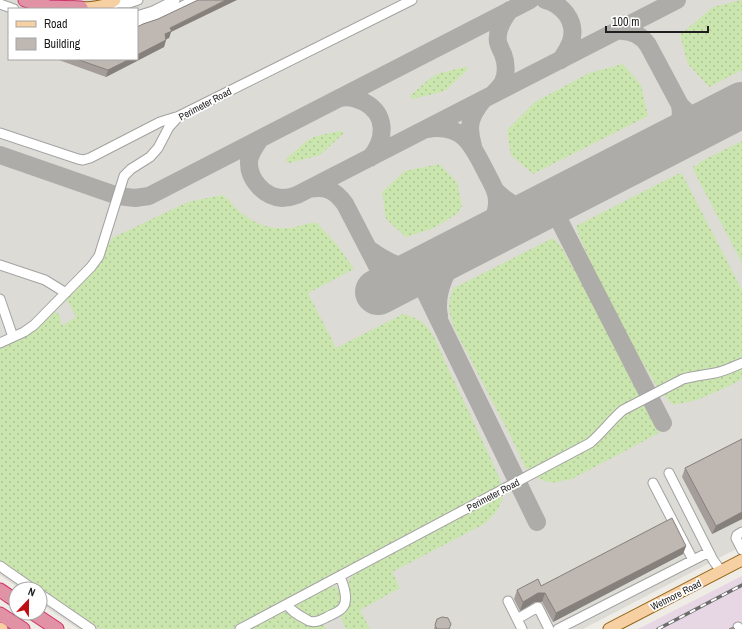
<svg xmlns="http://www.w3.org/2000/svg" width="742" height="629" font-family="'Archivo Narrow',sans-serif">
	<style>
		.airport { fill: #dddbd6; fill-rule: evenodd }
		.railway { fill: #e7d7e5 }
		.grass { fill: url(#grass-dots) }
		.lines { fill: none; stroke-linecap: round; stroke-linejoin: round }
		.taxiway { stroke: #aeaca8; stroke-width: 18 }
		.runway { stroke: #aeaca8; stroke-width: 46 }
		.minor-casing { stroke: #a2a2a2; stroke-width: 11 }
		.major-casing { stroke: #8f5e0a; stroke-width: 13 }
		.highway-casing { stroke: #cf306c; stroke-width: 15 }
		.minor { stroke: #fff; stroke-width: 9 }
		.major { stroke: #f6cfa3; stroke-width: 11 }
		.highway { stroke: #e192a4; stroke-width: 13 }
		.rail-casing { stroke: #6c6c6c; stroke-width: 3.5 }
		.rail { stroke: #fff; stroke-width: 2; stroke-dasharray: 6; stroke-linecap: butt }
		.wall { fill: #a49d99 }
		.shaded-wall { fill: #86807d }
		.building { fill: #bfb7b2; stroke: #86807d }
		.labels { text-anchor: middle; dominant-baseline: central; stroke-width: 3.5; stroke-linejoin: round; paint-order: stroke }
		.street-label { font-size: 10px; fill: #1e1e1e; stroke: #fff }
	</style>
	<defs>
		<pattern id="grass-dots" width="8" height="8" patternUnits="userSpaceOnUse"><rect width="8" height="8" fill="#cbe5ae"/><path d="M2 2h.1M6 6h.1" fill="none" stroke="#aec495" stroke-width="1.8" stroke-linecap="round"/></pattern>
	</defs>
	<rect width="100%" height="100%" fill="#efebe5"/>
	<!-- airport -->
	<path class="airport" d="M0,0H742V546L583,629H78L40,603V589H20L0,575ZM9,9H137V59H9Z"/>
	<!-- railway -->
	<path class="railway" d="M742,576V622L728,629H638Z"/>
	<!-- grass -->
	<path class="grass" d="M742,0V70L709,87L688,64L680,35L713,7Z
		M623,64L641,85L648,116L533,174L511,155L507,130L535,102L589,73Z
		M464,67H467V70L446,90L442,92L412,99L410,96L428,80L437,74Z
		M340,131H342L344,133L320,155L290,163L286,161V159L289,156L308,140L316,136Z
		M742,141V263L694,171L693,165L695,167L700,162Z
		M439,164L457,182L462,206L458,213L434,228L406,237L386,219L382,192L405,171Z
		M680,173L683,176L742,290V357L723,367L684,374L657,387L629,339L602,288L579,236L576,226Z
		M222,195C229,198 234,207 240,212C244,215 248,218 253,221C266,228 281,230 296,227C303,225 310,222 317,223L338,246L354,269L308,293L336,348L403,314C412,316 421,320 427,327C435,335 443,357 448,368C466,405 483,442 500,479L499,480L502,486L233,629H100L0,560V348L30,333L38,328L54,312C60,313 61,318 61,324L64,326L66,323L76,317L68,301H66L61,306V305L92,273L103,256L112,238L188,202Z
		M553,238L560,245L586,290L640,396L627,403L615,411L608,418L601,428L589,439L528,471L525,467C509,430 488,395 470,358C463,344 453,330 450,314C448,305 450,295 454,288Z
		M742,366V379L727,387L697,400L673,405L662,393L685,382Z
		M644,403L659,433L568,481L567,479C555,485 545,483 534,476L613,424L629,410Z
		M503,493C502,506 496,514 486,522V523L392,572L400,588L360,610L370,629H346L339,613C341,609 347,604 348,599C350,590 345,581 354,574L353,573Z
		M328,587V588C335,585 339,588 343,594L340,607L314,620L295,607L296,605L295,604Z
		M281,612H289L322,622L326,629H249Z"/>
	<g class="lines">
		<!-- taxiway -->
		<path class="taxiway" d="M545,0C562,4 575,20 572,37C571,45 565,53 561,60
			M617,31C630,30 641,35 648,45L680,105C691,117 699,121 716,118
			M493,94C497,90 501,86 503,82C507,73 506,62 503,54C501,50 499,46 498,42C496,30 503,19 510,10
			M340,98C348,96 356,98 364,102C387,114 386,140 370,158
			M427,129C463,123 472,145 486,172C491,182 498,192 497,204C496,219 489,228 480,239
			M260,139C256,145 250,153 249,161C248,179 264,197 282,198C287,198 292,197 297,195L677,0
			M673,141C681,130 682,118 680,105
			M473,146C467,126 470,116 483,100
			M0,155L118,196L135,198L149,196L530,0
			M309,189C326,186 335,190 345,204L388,287
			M495,190C512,207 521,210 544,207
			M574,191C564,200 554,203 559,220L663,423
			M369,249C387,262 405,272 427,267
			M416,273L537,522
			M439,316C434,293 448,264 464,248"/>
		<!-- runway -->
		<path class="runway" d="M378,292L742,105"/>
		<!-- minor casing -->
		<g class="minor-casing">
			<path id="minor" d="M0,4L14,9
				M113,9L111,3H129L138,0
				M137,16L153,11L175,0
				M137,25L153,20L195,0
				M0,133L78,159L83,160L90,158L160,122L176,117
				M0,265L45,280L66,293
				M0,299L13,337
				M0,343L24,332L34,325L91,267L99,256L124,176L131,169L150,157L158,148L169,127L179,116L412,0
				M669,473L709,552
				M653,483L693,560
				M742,532L737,535L736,538L742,550
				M0,566L33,589
				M40,594L91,629
				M508,601L522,629
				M287,604C291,612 301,616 309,621C316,623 321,620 327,617C332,614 340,612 343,607C349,599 343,584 340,576
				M517,619L538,607L549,629
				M738,627L739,629
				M240,629L590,443C602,433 611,420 623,410L683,379C693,376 704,375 715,373C725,371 733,367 742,363
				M558,629L709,552L713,560L721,571"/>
		</g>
		<!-- major casing -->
		<g class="major-casing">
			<path id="major" d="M73,7C84,9 107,7 115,0
				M0,628L2,629
				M609,629L742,560"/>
		</g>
		<!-- highway casing -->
		<g class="highway-casing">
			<path id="highway" d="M25,0L49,7L81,8
				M0,590L16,601
				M33,613L57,629
				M0,614L23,629"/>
		</g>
		<!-- minor -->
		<use href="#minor" class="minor"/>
		<!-- major -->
		<use href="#major" class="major"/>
		<!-- highway -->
		<use href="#highway" class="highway"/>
		<!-- rail casing -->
		<g class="rail-casing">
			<path id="rail" d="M658,629L742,585"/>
		</g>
		<!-- rail -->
		<use href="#rail" class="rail"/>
	</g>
	<!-- wall -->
	<path class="wall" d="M158,19L171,32L169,38L166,39V40L164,47L106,77L56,59H137Z
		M742,439V519L712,534L682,477L685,468Z
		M686,546L683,554L553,622L542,602H535L520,611L514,599L517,590L541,586Z
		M437,619L449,629H434Z"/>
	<!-- shaded-wall -->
	<path class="shaded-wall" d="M226,0H237L171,32L169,38L162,41L165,34L170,28Z
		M166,40L164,47L106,77L108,70L130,59H137V55Z
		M742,512V519L712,534L716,526Z
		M686,546L683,554L553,622L556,613Z
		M538,593H545L542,602H535L520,611L523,602Z"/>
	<!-- building -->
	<path class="building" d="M198,0H226L170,28L172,31L165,34L166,40L137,55V27L143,24L158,19Z
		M76,59H130L108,70Z
		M742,439V512L716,526L685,468Z
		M672,518L686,546L556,613L545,593H538L523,602L517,590L538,579L541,586Z
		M442,617L448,618L451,624L449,629H437L435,625L437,619Z
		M733,627L735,629H729Z"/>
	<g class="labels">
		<!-- street labels -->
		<g class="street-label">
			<text transform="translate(205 104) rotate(-28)">Perimeter Road</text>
			<text transform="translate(493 495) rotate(-28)">Perimeter Road</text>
			<text transform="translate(676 595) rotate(-27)">Wetmore Road</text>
		</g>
	</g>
	<!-- legend -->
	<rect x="8" y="8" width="130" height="52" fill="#ffffff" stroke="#a5a5a5"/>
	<rect x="16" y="21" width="20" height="6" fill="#f6cfa3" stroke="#a5a5a5"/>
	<text x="44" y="28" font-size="12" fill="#1e1e1e">Road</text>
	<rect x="16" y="38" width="20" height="12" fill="#bfb7b2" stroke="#a5a5a5"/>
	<text x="44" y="48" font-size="12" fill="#1e1e1e">Building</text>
	<!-- north arrow -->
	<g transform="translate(28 601) rotate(22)"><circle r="19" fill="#ffffff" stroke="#a5a5a5"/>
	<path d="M0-3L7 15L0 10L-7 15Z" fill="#bf0d14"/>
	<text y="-6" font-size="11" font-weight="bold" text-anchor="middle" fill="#1e1e1e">N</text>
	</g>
	<!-- scale -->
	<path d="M606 26v6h102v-6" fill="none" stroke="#1e1e1e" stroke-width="2"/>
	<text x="612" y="26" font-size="12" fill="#1e1e1e" stroke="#ffffff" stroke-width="3" paint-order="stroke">100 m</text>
</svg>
